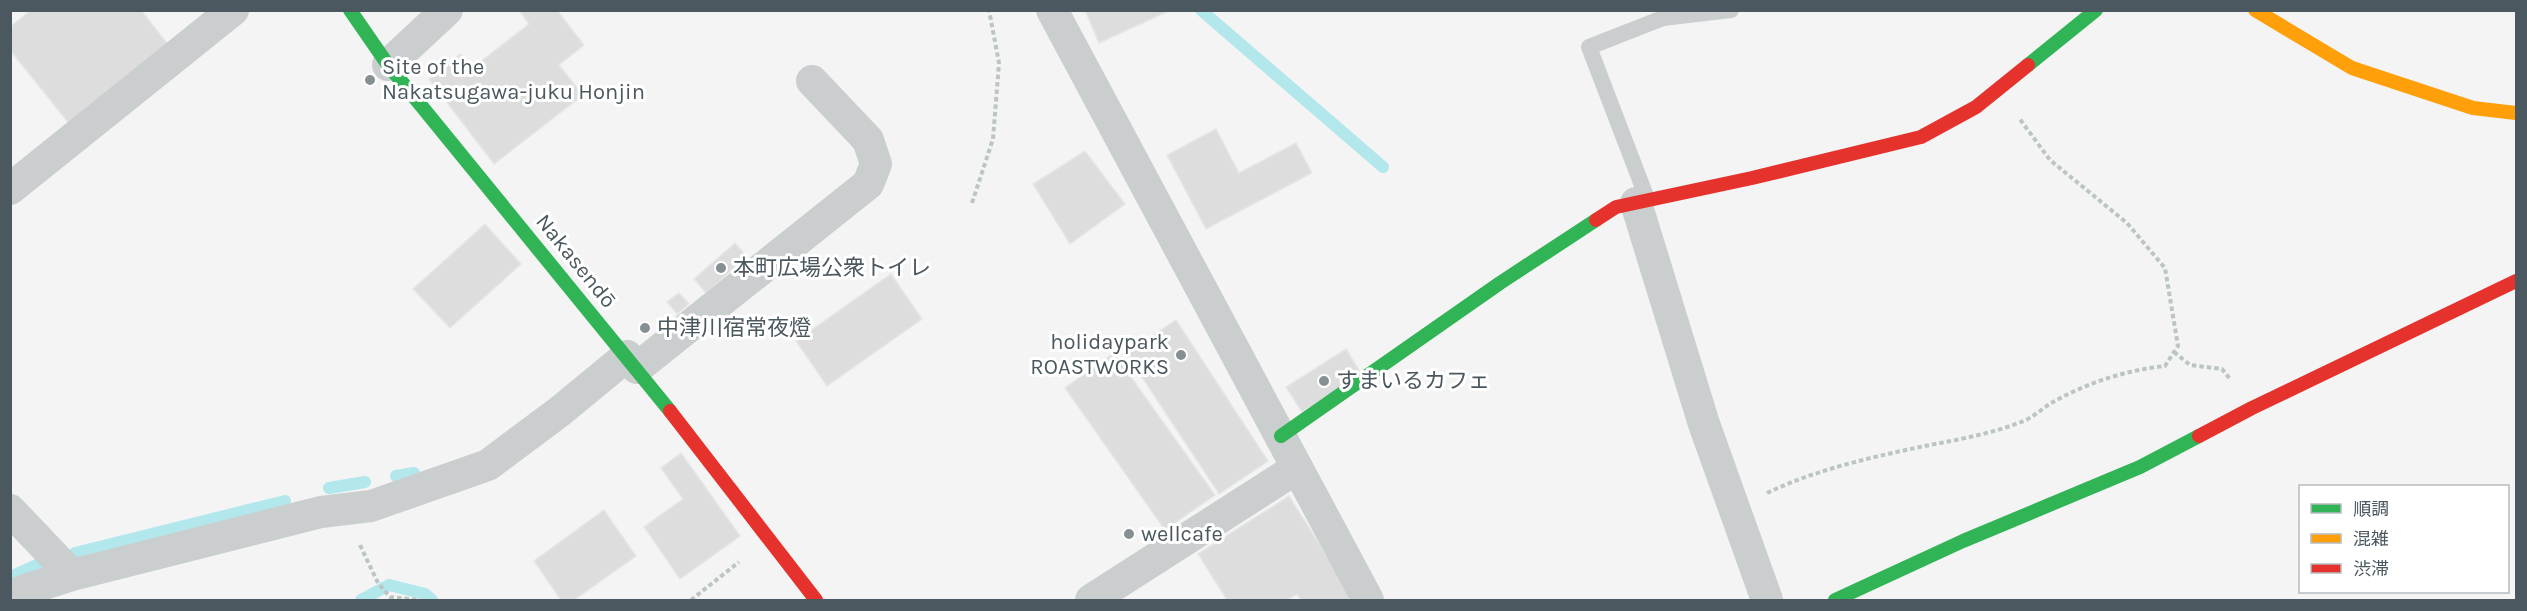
<svg xmlns="http://www.w3.org/2000/svg" width="2527" height="611" font-family="Karla,'Noto Sans JP',sans-serif">
	<style>
		.lines { fill: none; stroke-linecap: round; stroke-linejoin: round }
		.stream { stroke: #b2e7ec; stroke-width: 12 }
		.building { fill: #ddddde; stroke: #e5e6e6; stroke-width: 1.5 }
		.path { stroke: #bbc5c1; stroke-width: 4; stroke-dasharray: 4.5 3; stroke-linecap: butt }
		.lane { stroke: #cbcecf; stroke-width: 16 }
		.street { stroke: #cbcecf; stroke-width: 32 }
		.fast { stroke: #30b455; stroke-width: 14 }
		.slow { stroke: #ff9f0a; stroke-width: 14 }
		.jam { stroke: #e5322d; stroke-width: 14 }
		.poi-dot { fill: #868f93; stroke: #fff; stroke-width: 2 }
		.labels { text-anchor: middle; dominant-baseline: central; stroke-width: 6; stroke-linejoin: round; paint-order: stroke }
		.poi-label { font-size: 22px; fill: #4b585f; stroke: #fff; text-anchor: start }
		.street-label { font-size: 22px; fill: #4b585f; stroke: #fff }
	</style>
	<rect width="100%" height="100%" fill="#f4f4f4"/>
	<g class="lines">
		<!-- stream -->
		<path class="stream" d="M1201,10L1383,167
			M396,476L414,473
			M329,488L365,482
			M75,553L285,501
			M10,577L37,565
			M361,600L389,585L425,594L432,600"/>
	</g>
	<!-- building -->
	<path class="building" d="M31,10H141L169,46L71,126L10,50V27Z
		M519,10H557L584,45L559,65L583,95L494,164L429,79L460,54L471,69L529,24Z
		M1085,10H1171L1099,43Z
		M1216,129L1239,173L1296,143L1312,173L1206,229L1167,155Z
		M1085,151L1125,204L1070,244L1033,184Z
		M485,224L521,264L450,328L413,289Z
		M735,243L747,257L706,293L694,279Z
		M891,274L922,319L827,386L796,341Z
		M679,293L689,304L677,314L667,302Z
		M1176,320L1268,461L1219,494L1126,353Z
		M1346,349L1362,375L1302,412L1286,387Z
		M1114,353L1215,495L1165,530L1065,388Z
		M681,453L740,536L680,579L644,527L683,499L661,468Z
		M1289,496L1355,600H1301L1297,594L1287,600H1227L1198,554Z
		M604,510L636,556L574,600H561L534,561Z"/>
	<g class="lines">
		<!-- path -->
		<path class="path" d="M972,203L993,139L999,63L989,10
			M2174,352L2190,365L2222,369L2230,379
			M1767,493C1815,470 1868,458 1920,447C1955,440 1993,434 2026,420C2036,415 2044,407 2053,402C2087,383 2126,370 2165,366L2178,346L2165,268L2127,223L2050,160L2019,118
			M360,545L378,583L390,597L418,600
			M691,600L739,562"/>
		<!-- lane -->
		<path class="lane" d="M1648,201L1589,47L1663,18L1731,10"/>
		<!-- street -->
		<path class="street" d="M1052,10L1368,600
			M388,65L447,10
			M10,189L233,10
			M1636,203L1704,424L1767,600
			M637,368L868,184L876,164L868,140L812,81
			M10,510L72,575
			M10,595L72,575L321,512L371,506L488,465L559,412L627,356
			M1091,600L1297,468"/>
		<!-- fast -->
		<path class="fast" d="M350,10L388,65L670,411
			M2028,65L2096,10
			M1281,436L1500,283L1596,220
			M1835,600L1963,541L2140,467L2199,436"/>
		<!-- slow -->
		<path class="slow" d="M2255,10L2352,68L2473,108L2516,113"/>
		<!-- jam -->
		<path class="jam" d="M1596,220L1616,207L1752,178L1921,137L1976,107L2028,65
			M670,411L816,600
			M2199,436L2252,408L2516,281"/>
	</g>
	<!-- markers -->
	<g class="poi-dot">
		<circle cx="370" cy="80" r="6"/>
		<circle cx="721" cy="268" r="6"/>
		<circle cx="645" cy="328" r="6"/>
		<circle cx="1181" cy="355" r="6"/>
		<circle cx="1324" cy="381" r="6"/>
		<circle cx="1129" cy="534" r="6"/>
	</g>
	<g class="labels">
		<!-- poi labels -->
		<g class="poi-label">
			<text x="382" y="67">Site of the<tspan x="382" dy="25">Nakatsugawa-juku Honjin</tspan></text>
			<text x="733" y="268">本町広場公衆トイレ</text>
			<text x="657" y="328">中津川宿常夜燈</text>
			<text x="1169" y="342" text-anchor="end">holidaypark<tspan x="1169" dy="25">ROASTWORKS</tspan></text>
			<text x="1336" y="381">すまいるカフェ</text>
			<text x="1141" y="534">wellcafe</text>
		</g>
		<!-- street labels -->
		<g class="street-label">
			<text transform="translate(576 261) rotate(51)">Nakasendō</text>
		</g>
	</g>
	<!-- border -->
	<rect width="2527" height="611" fill="none" stroke="#4b585f" stroke-width="24"/>
	<!-- legend -->
	<rect x="2299" y="485" width="210" height="108" fill="#ffffff" stroke="#b7bcbf" stroke-width="1.5"/>
	<rect x="2311" y="504" width="30" height="9" fill="#30b455" stroke="#b7bcbf" stroke-width="1.5"/>
	<text x="2353" y="515" font-size="18" fill="#4b585f">順調</text>
	<rect x="2311" y="534" width="30" height="9" fill="#ff9f0a" stroke="#b7bcbf" stroke-width="1.5"/>
	<text x="2353" y="545" font-size="18" fill="#4b585f">混雑</text>
	<rect x="2311" y="564" width="30" height="9" fill="#e5322d" stroke="#b7bcbf" stroke-width="1.5"/>
	<text x="2353" y="575" font-size="18" fill="#4b585f">渋滞</text>
</svg>
